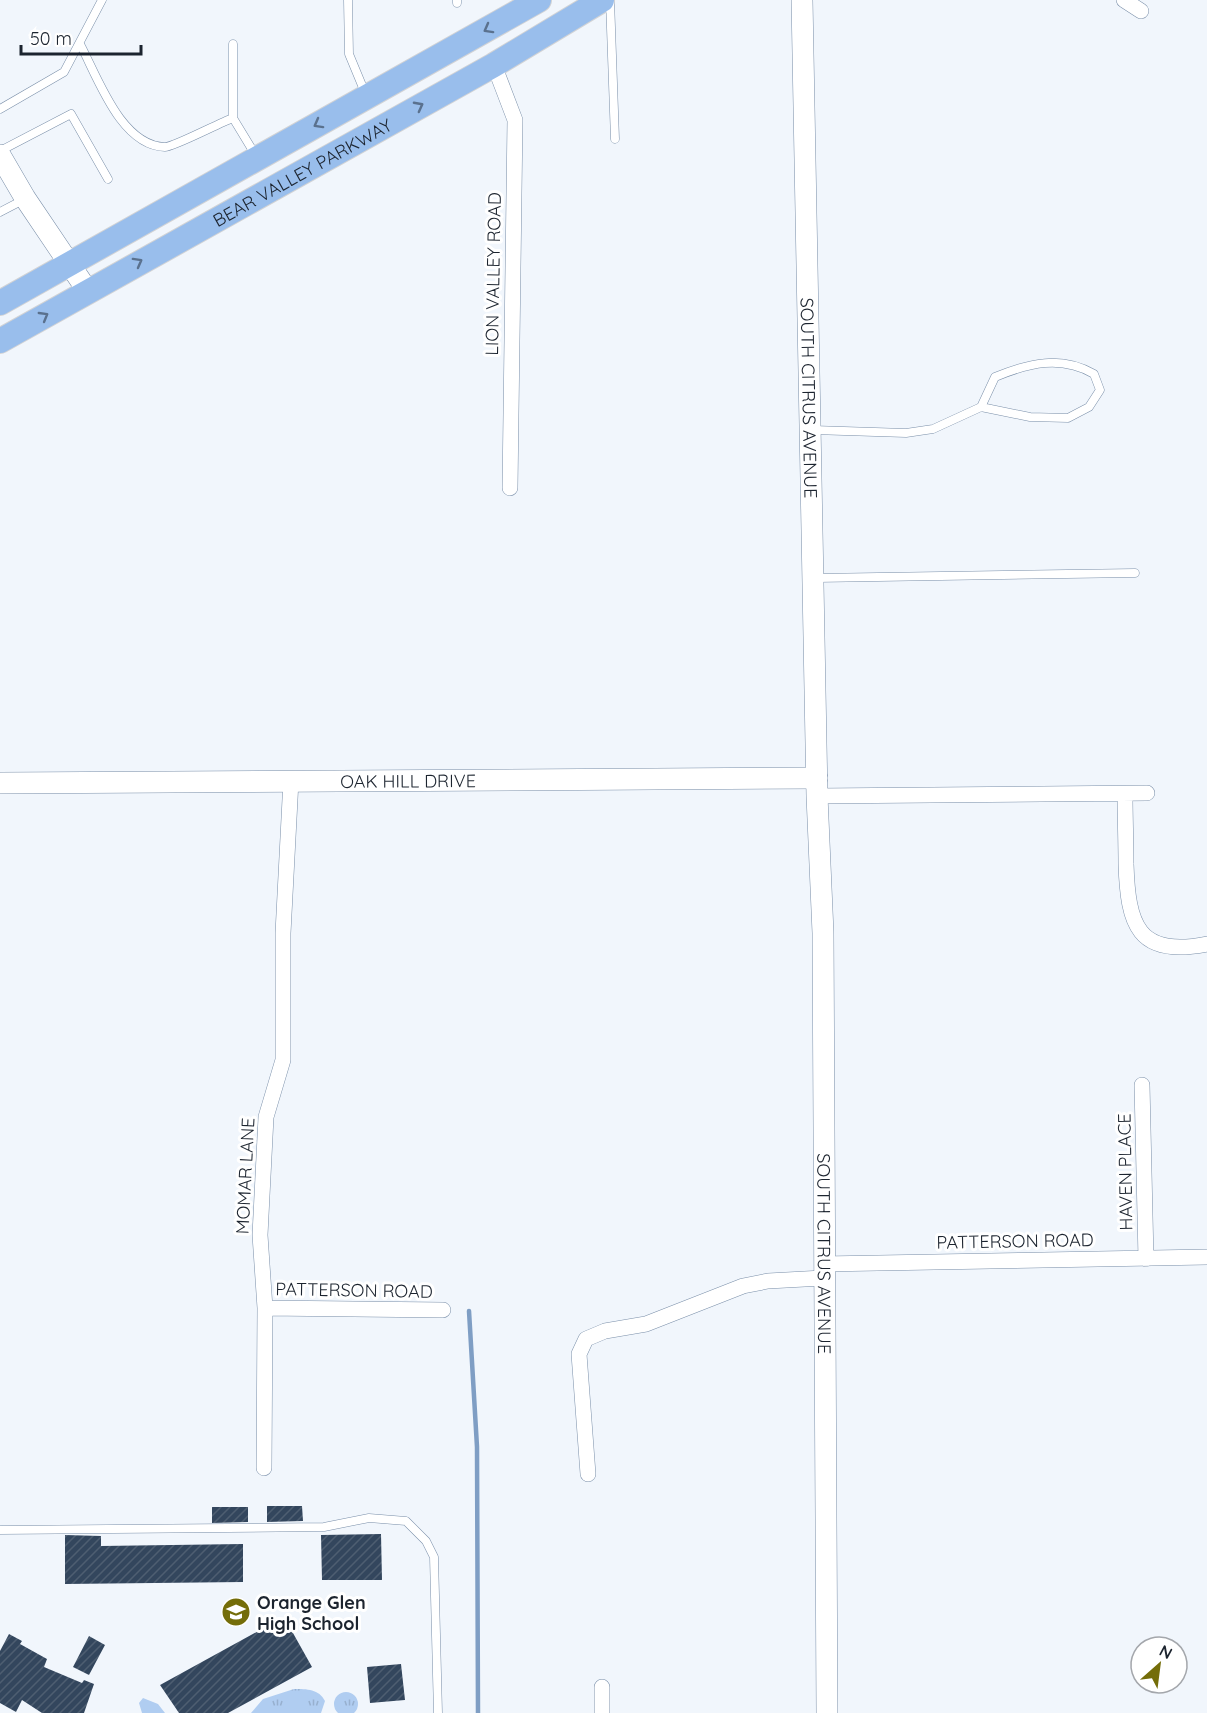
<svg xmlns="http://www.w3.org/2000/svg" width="1207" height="1713" font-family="Quicksand,sans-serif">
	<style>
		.grass { fill: url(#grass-tufts) }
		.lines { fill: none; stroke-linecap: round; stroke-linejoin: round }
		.stream { stroke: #7f9ec4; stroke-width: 4.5 }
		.building { fill: url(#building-hatch) }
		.lane-casing { stroke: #7a8fa9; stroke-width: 9 }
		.street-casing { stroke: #7a8fa9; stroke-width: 16 }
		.secondary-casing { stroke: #7a8fa9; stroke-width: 22 }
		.primary-casing { stroke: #d2d3d5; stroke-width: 26 }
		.lane { stroke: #fff; stroke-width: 8 }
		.street { stroke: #fff; stroke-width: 15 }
		.secondary { stroke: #fff; stroke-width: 21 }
		.primary { stroke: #99beec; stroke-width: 24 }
		.oneway { stroke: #5a718e }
		.labels { text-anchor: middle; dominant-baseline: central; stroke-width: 6; stroke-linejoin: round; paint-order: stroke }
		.street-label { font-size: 18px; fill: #1c242f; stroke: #fff }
		.poi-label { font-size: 18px; font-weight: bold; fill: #1c242f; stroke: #fff; text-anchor: start }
	</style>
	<defs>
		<pattern id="grass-tufts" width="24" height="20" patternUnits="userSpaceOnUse" patternTransform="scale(1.5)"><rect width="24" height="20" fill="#b0cdf1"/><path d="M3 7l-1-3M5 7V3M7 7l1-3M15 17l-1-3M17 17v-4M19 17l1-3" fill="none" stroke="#97b0cf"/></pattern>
		<pattern id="building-hatch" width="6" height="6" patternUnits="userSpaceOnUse" patternTransform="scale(1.5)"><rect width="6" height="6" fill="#33465d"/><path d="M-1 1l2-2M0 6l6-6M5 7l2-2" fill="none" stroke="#4e5e71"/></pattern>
	</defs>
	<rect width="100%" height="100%" fill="#f1f6fc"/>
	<!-- grass -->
	<path class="grass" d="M294,1689C307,1689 319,1689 325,1701L321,1713H251L263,1699Z
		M334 1704a12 12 0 1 1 24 0a12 12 0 1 1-24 0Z
		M143,1698L158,1704L165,1713H142L139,1703Z"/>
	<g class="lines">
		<!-- stream -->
		<path class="stream" d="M469,1311L477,1447L478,1713"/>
	</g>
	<!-- building -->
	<path class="building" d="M267,1506H302L303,1521L267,1522Z
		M212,1507H248V1522L212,1523Z
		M381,1534L382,1580H322L321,1535Z
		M65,1535L101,1536V1546L243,1544V1582L65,1584Z
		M284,1617L312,1667L228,1713H179L160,1685Z
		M9,1634L22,1641L20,1644L47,1659L44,1667L82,1683L84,1680L94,1684L84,1713H42L22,1700L16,1712L0,1703V1651Z
		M89,1636L105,1645L89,1675L73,1667Z
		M401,1664L405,1700L370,1703L367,1667Z"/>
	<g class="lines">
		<!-- lane casing -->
		<g class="lane-casing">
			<path id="lane" d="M348,0L349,54L366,95
				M457,0V3
				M610,0L615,139
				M80,44C98,78 121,146 165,147C174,147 219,123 233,118
				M233,44V118L256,156
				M0,109L64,72L102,0
				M0,151L71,114L108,179
				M0,212L25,199
				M813,430L906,433L933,429L981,407L1030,417L1068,418L1089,407L1100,390L1094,374C1061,355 1029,363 995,377L981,407
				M816,578L1135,573
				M0,1530L324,1527L369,1518L406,1521L426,1541L434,1557L438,1713"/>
		</g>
		<!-- street casing -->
		<g class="street-casing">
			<path id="street" d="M1124,0L1141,11
				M494,65L515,120L510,488
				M1125,794C1125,817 1126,840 1126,864C1128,924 1137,958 1207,944
				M817,796L1147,793
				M1142,1085L1146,1259
				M823,1264L1207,1257
				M265,1308L443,1310
				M264,1468L265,1308L260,1235L266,1117L283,1060V933L291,780
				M588,1474L579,1354L586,1339L605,1331L646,1324L743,1286L768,1281L823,1278
				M602,1687V1713"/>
		</g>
		<!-- secondary casing -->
		<g class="secondary-casing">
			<g id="secondary">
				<path id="s1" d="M802,0L817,796L823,933L827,1713"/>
				<path d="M0,155L25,198L87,290"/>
				<path id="s2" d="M0,783L817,778"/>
			</g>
		</g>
		<!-- primary casing -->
		<g class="primary-casing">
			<g id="primary">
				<path d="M0,303L539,0"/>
				<path id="s3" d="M0,341L494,65L602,0"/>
			</g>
		</g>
		<!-- lane -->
		<use href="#lane" class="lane"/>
		<!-- street -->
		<use href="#street" class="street"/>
		<!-- secondary -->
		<use href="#secondary" class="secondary"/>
		<!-- primary -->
		<use href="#primary" class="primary"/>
	</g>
	<!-- one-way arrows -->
	<defs><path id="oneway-chevron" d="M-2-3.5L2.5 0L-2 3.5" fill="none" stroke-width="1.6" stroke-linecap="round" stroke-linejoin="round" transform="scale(1.5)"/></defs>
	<g class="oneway">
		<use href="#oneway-chevron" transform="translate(488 29) rotate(151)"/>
		<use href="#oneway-chevron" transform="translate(419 106) rotate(-28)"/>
		<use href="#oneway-chevron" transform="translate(318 124) rotate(151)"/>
		<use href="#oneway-chevron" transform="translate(138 262) rotate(-29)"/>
		<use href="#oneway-chevron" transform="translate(44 316) rotate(-30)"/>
	</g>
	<!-- icons -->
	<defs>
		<g id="school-disc" transform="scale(1.5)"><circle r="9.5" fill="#746d09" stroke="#fff"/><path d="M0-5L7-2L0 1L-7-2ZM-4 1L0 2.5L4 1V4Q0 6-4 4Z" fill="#fff"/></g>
	</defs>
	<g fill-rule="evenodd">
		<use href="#school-disc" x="236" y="1612"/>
	</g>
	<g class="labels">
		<!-- street labels -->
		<g class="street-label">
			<text stroke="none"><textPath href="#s3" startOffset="346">BEAR VALLEY PARKWAY</textPath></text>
			<text transform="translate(493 274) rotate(-89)">LION VALLEY ROAD</text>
			<text stroke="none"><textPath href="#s1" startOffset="398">SOUTH CITRUS AVENUE</textPath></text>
			<text stroke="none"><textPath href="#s2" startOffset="408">OAK HILL DRIVE</textPath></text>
			<text transform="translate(1125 1172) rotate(-91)">HAVEN PLACE</text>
			<text transform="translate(245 1176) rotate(-87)">MOMAR LANE</text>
			<text transform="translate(1015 1241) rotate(-1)">PATTERSON ROAD</text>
			<text stroke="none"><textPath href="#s1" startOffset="1254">SOUTH CITRUS AVENUE</textPath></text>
			<text transform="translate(354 1290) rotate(1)">PATTERSON ROAD</text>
		</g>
		<!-- poi labels -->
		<g class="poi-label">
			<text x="257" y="1602">Orange Glen<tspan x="257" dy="21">High School</tspan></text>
		</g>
	</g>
	<!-- north arrow -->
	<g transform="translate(1159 1665) rotate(28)"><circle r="28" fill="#ffffff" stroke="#a4a7ac" stroke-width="1.5"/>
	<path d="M0-4.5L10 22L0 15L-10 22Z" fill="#746d09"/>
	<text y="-9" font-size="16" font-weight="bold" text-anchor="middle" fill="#1c242f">N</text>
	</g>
	<!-- scale -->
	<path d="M21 45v9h120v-9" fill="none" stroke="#1c242f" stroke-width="3"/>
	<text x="30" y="45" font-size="18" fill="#1c242f" stroke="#ffffff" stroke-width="4.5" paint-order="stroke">50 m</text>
</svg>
